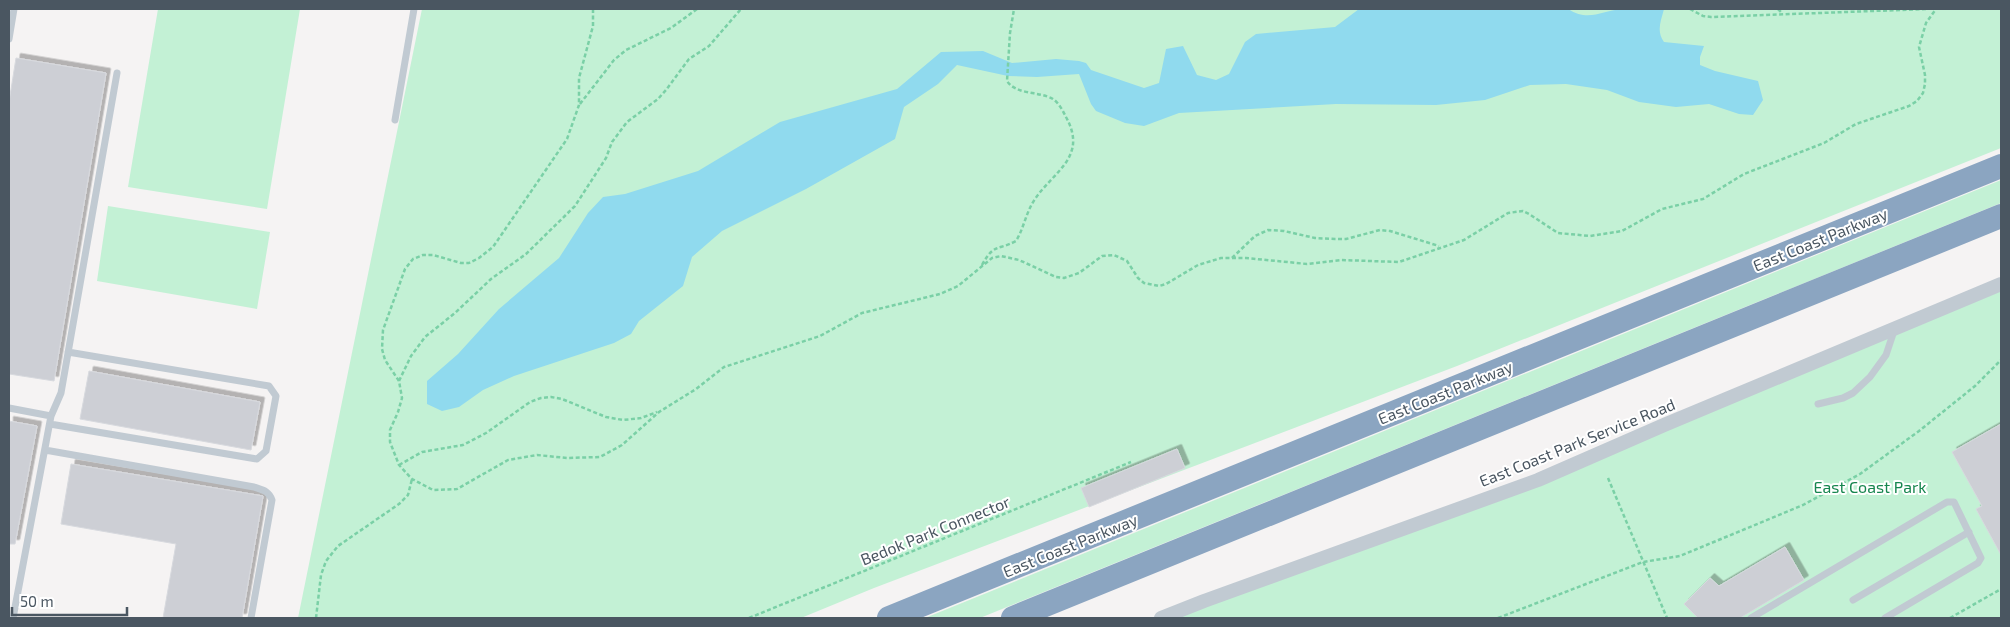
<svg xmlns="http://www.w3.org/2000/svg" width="2010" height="627" font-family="'Exo 2',sans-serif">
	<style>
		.green { fill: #c3f1d5 }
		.water { fill: #90daee }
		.building { fill: #cdcfd5; stroke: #d7d9de; filter: url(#shadow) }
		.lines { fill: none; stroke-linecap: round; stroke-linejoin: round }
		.path { stroke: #7ad0a6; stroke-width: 2.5; stroke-dasharray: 4 2.5; stroke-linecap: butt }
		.lane { stroke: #c1cad2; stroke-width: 7 }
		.street { stroke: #c1cad2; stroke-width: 14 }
		.highway { stroke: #8ba5c1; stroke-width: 24 }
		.labels { text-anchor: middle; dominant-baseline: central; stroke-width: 4; stroke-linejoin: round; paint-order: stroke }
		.street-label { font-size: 16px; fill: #4a5661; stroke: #fff }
		.park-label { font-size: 16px; fill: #17864f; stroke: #fff }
	</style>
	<defs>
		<filter id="shadow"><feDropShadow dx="4.5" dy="-4.5" stdDeviation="0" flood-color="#0004"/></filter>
	</defs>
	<rect width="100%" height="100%" fill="#f5f3f3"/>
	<!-- green -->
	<path class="green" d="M158,9H300L267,209L128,187Z
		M422,9H2001V148L1457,366L874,588L801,618H298Z
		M2001,180V203L980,618H925Z
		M108,206L270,232L257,309L97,281Z
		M2001,291V618H1164L1540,481Z"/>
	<!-- water -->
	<path class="water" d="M1359,9H1568C1588,22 1602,11 1621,9C1635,7 1650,9 1664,9C1661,21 1656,31 1664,42L1704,46L1700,57V65L1715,71L1758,81L1763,100L1753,115L1739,114L1709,104L1676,107L1639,102L1607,90L1566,84L1530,85L1485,100L1436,105L1336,104L1179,113L1144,126L1125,123L1096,111L1091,104L1079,74L1037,77L1008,76L957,65L938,84L904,107L895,139L806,189L722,231L692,257L683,286L639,321L631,334L614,343L514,376L483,390L459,407L442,411L427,404V381L458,354L499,309L559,258L588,213L603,197L625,194L698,171L780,122L897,89L941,52L983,51L1012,63L1056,59L1079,61L1086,63L1091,70L1144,88L1159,83L1166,49L1183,46L1197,75L1216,80L1229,74L1245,42L1256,34L1335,27Z"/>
	<!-- building -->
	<path class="building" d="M16,58L106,73L54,381L9,374V102Z
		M89,371L260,402L251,450L80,419Z
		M9,421L37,426L15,544H9Z
		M2001,424V555L1976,509L1982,506L1952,452Z
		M1177,449L1185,468L1089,507L1081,488Z
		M71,464L263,496L242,618H163L176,544L61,524Z
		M1785,547L1804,580L1740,618H1698L1684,604L1710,578L1719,586Z"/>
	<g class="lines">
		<!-- path -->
		<path class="path" d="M593,9V26L579,78V105L567,139L493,247L479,258L469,263H461L433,255H423L413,259L405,269L383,330L382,349L385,360L399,381L402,398L398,412L390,430V442L399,465L412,479L433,490L457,489L508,460L537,455L567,458L600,457L622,445L659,412L696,389L724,367L820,336L862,313L940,294L958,286L992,258L1001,256L1019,260L1056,277L1064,278L1079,273L1102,256L1114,255L1127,261L1138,278L1144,283L1159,286L1166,284L1198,265L1221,258H1246L1307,264L1341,260L1399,262L1464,240L1508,213L1523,211L1529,214L1558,233L1590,236L1622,231L1662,209L1703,199L1744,174L1824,143L1856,124L1909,106L1917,101L1923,93L1925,84V75L1919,47L1926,23L1936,9
			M1690,9L1703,16L1711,17L1927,9
			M1778,9L1782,13
			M580,104L614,60L626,50L671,28L697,9
			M1232,258L1255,236L1268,230L1284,231L1315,238L1335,239H1346L1380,230L1390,231L1439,246
			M982,265C994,243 997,251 1016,241C1024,228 1026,212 1035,199C1054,171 1088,157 1066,117C1063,111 1059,103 1053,99C1039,91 1016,95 1007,81L1010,33L1014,9
			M399,381L411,356L425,337L455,313L491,279L526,254L575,206L606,158L612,142L627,122L658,99L666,90L689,59L709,46L741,9
			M399,465L422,452L463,445L486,433L530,402L541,398L551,397L562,399L606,417L623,420L641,418L657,412
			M1608,478L1667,618
			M316,618L321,575L326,561L338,546L399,504L408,495L412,479
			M749,618L1131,462
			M1498,618L1643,562L1680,556L1803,505L1860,474L1919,431L1975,386L2001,360
			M1950,618L2001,589"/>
		<!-- lane -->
		<path class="lane" d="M9,39L14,9
			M395,120L414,9
			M1818,404L1843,398L1853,393L1870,377L1886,355L1895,328
			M9,408L51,416
			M50,424L257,459L266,451L276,396L269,386L68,352
			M45,450L254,487C263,490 269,491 272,500L251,618
			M1853,600L1969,532
			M13,618L51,416L61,393L117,73
			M1751,618L1947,502H1954L1981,558L1978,563L1885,618"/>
		<!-- street -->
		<path class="street" d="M1161,618L1204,601L1538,480L1664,425L2001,284"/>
		<!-- highway -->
		<path class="highway" d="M889,618L2001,166
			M1013,618L2001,216"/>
	</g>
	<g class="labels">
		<!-- street labels -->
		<g class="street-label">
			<text transform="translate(1820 239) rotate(-22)">East Coast Parkway</text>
			<text transform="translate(1445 392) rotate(-22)">East Coast Parkway</text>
			<text transform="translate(1577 442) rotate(-22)">East Coast Park Service Road</text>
			<text transform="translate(935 530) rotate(-22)">Bedok Park Connector</text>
			<text transform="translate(1070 545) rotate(-22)">East Coast Parkway</text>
		</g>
		<!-- park labels -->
		<g class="park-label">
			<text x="1870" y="486">East Coast Park</text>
		</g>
	</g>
	<!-- border -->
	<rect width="2010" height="627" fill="none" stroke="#4a5661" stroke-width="20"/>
	<!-- scale -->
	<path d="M12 607v8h115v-8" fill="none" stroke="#4a5661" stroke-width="2.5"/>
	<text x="20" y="607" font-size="15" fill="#4a5661" stroke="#ffffff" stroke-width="4" paint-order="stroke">50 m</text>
</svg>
